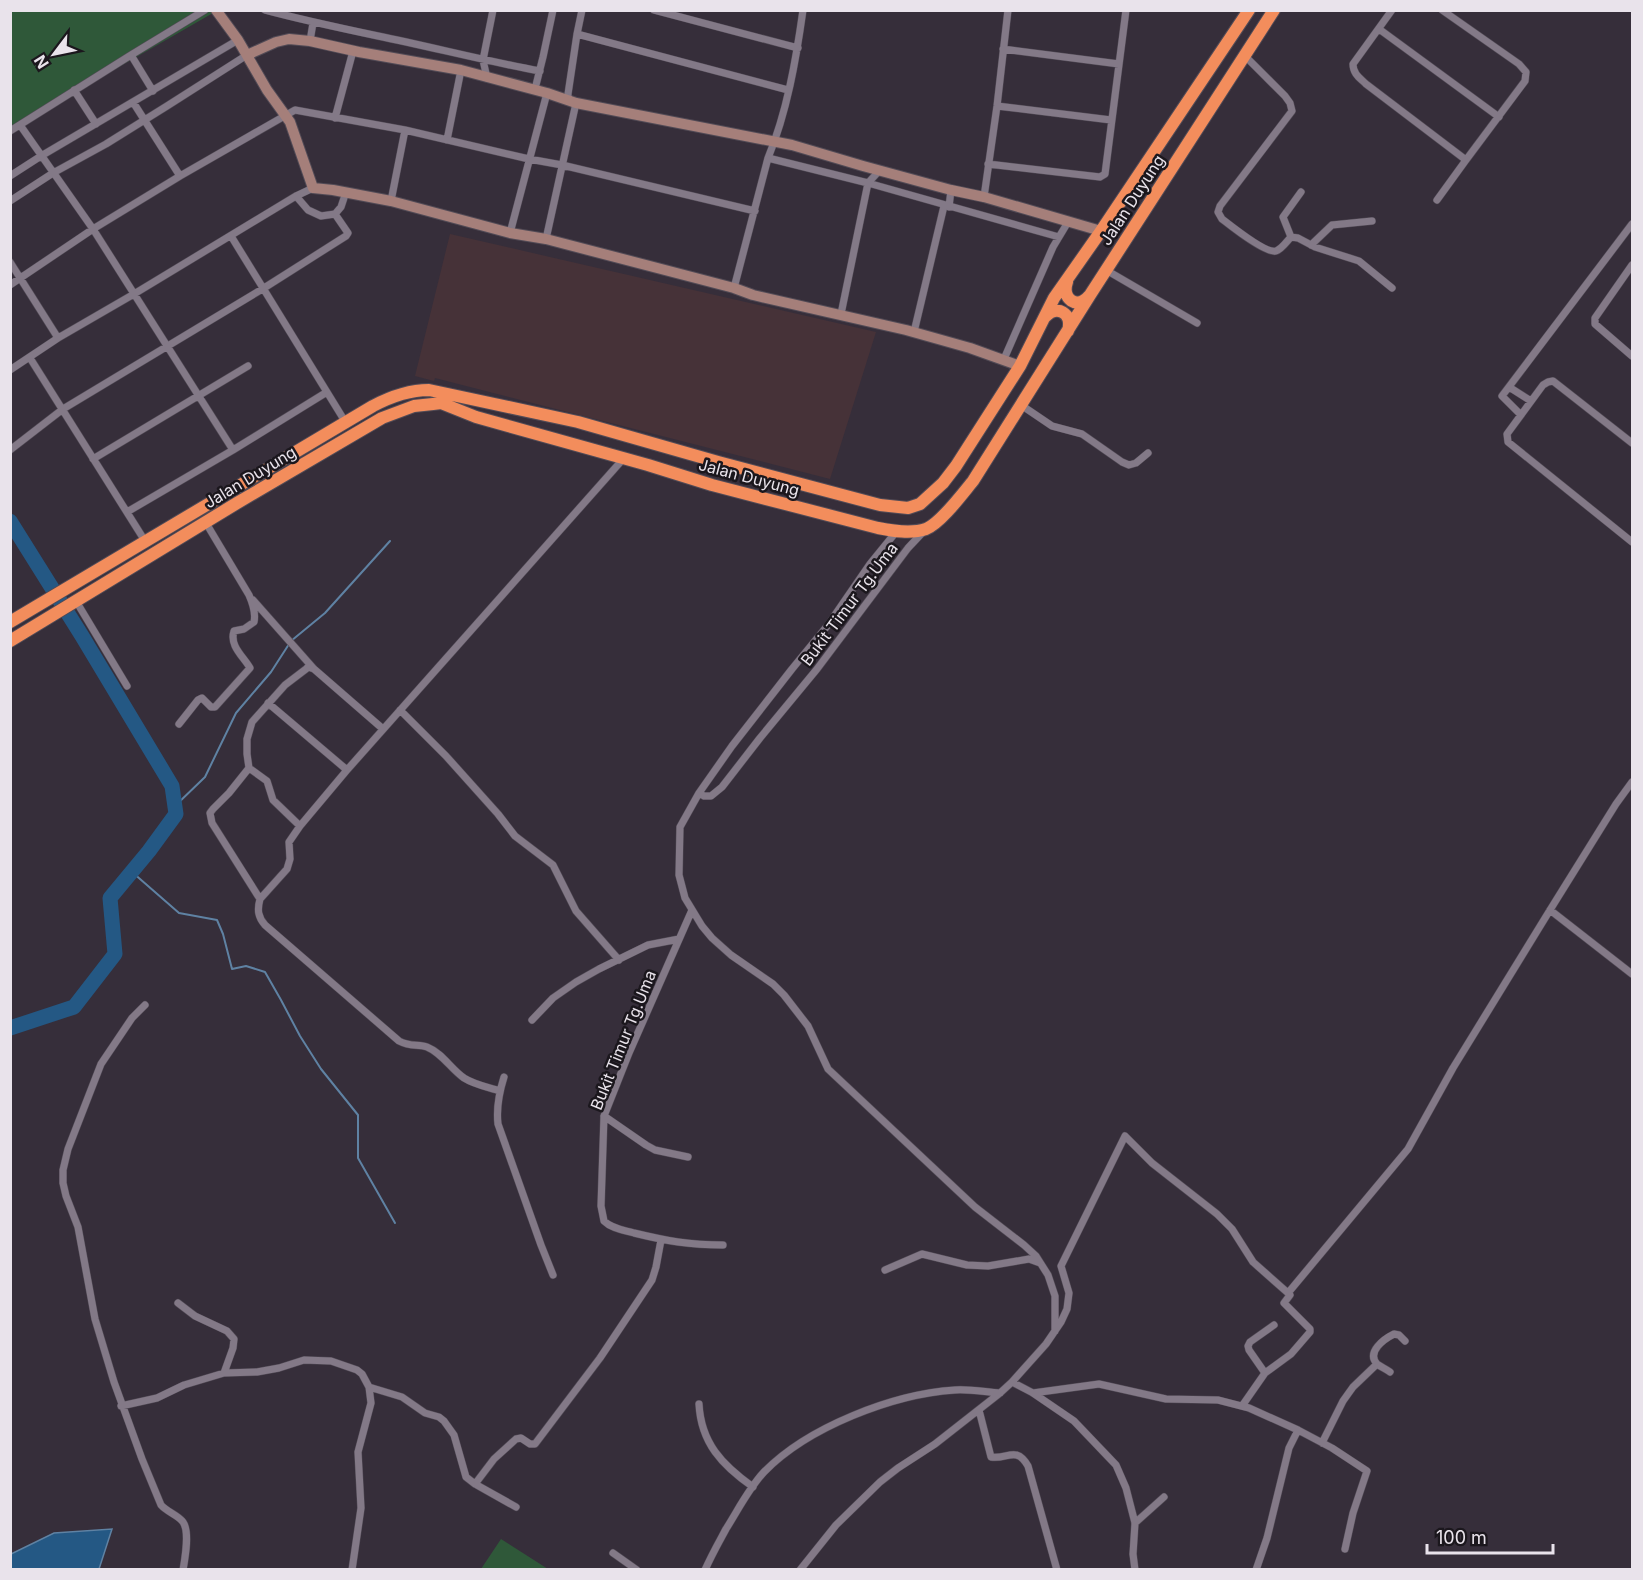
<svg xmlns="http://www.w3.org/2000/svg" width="1643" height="1580" font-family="Inter,sans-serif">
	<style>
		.commercial { fill: #463238 }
		.green { fill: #2f5839 }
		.water { fill: #245884; stroke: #5f82a3; stroke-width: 1.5 }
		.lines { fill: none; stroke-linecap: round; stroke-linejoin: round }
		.stream { stroke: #5f82a3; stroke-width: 2 }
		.river { stroke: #245884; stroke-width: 15 }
		.street-casing { stroke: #524b56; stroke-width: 8 }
		.secondary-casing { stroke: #524b56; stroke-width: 12 }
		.highway-casing { stroke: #524b56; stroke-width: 14 }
		.street { stroke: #837987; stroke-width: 7 }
		.secondary { stroke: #a57f7a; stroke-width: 10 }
		.highway { stroke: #f38d5c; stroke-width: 12 }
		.labels { text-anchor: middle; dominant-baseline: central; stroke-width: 5; stroke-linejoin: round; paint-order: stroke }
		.street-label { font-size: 16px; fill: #e9e3eb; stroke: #1b171d }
	</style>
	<rect width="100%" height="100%" fill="#362e3a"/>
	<!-- commercial -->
	<path class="commercial" d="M450,234L876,332L830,479L435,378L434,381L415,376Z"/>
	<!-- green -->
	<path class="green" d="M211,10L213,13L11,129V11Z
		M501,1539L548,1569H481Z"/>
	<!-- water -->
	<path class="water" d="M112,1529L99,1569H11V1554L54,1533Z"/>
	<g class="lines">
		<!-- stream -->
		<path class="stream" d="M175,806L205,777L236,713L271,672L291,641L325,613L390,541
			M132,872L179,913L217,920L223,934L232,969L246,966L265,972L281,1000L300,1036L321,1069L358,1115V1158L395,1223"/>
		<!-- river -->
		<path class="river" d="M10,521L82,636L172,786L176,814L149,851L110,898L115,954L74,1007L10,1028"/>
		<!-- street casing -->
		<g class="street-casing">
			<path id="street" d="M265,10C302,20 340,28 378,36C432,47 485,61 540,71
				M654,10L798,48
				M1392,10L1353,64C1353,74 1360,78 1366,84L1466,160L1437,200
				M1442,10L1519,64L1526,72L1525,81L1466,160
				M1379,29L1499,117
				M577,34L788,90
				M310,41L313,23
				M1003,49L1119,64
				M131,55L153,91
				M1245,56L1285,96L1290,103L1292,111L1220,206L1218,212L1222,219C1231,226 1266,254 1276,251C1282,249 1287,241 1291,237L1298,238L1315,247L1359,261L1392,288
				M487,78L483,60L493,10
				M535,89L543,57L553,10
				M74,90L96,124
				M571,101L568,97V94L577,34L582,10
				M133,102L180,176
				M997,106L1111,120
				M335,118L353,51
				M20,125L93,229L233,450
				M10,131L131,55L205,10
				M447,140L461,70
				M768,158L868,183L1059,237
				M988,164L1100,177L1105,174L1126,10
				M10,176L41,156L238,40
				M296,196L308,210L321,216L335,214L341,207L346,192
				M984,197L997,106L1008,10
				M10,201L53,173L106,144L167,106L247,55
				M391,201L405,130
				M949,207L951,190
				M510,233L547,93
				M231,236L346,423
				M1291,237L1283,217L1301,192
				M546,239L576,103
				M1311,245L1332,225L1372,221
				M10,262L58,338
				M1632,265L1595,318V324L1632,356
				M1106,270L1197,323
				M10,285L93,229L180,176L295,110L405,130L529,159L562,165L755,211
				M734,288L768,158C787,112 796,60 803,10
				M841,314L868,183L879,171
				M914,332L944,206
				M30,358L145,541
				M1004,359L1053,247L1068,222
				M10,370L58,338L134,294L296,196L313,188
				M1509,387L1531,401
				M1021,405L1052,426L1082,434L1122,462L1129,465L1136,463L1148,453
				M1521,415L1502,396L1632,224
				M1632,443L1553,381L1548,382L1543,385L1507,434L1508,442L1513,446L1632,542
				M10,450L63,409L264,288L346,236L348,233L335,214
				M93,459L248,366
				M127,512L233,450L327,392
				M896,532L870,564L828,625L792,669L732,746L699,793L680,827L679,875L685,898L702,926L712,938L731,955L773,984L784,995L808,1026L828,1069L975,1207L1024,1245L1036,1256L1048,1275L1055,1296V1331
				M253,600L314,669L383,729
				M76,601L127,686
				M268,703L347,770
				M400,710L446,756L498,814L515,836L553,865L576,911L619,960
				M179,724L198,700L202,698L211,707H215L250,668C244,657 229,646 234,631L244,629L254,622C256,613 253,604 249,595L206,523
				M249,768L229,793L213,809L210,813L212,823L260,899
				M699,793L704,796H711L722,787L760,738L817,669L908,548L924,531
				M300,826L273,800L267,781L249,768L247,754V739L252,722L285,685L306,669L308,667L314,669
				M692,910L629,1053L604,1116L601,1206L604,1221C612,1229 624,1230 634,1233C667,1241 689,1245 723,1245
				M1550,910L1632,974
				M145,1005L132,1018L101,1064L68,1149L63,1170V1183L66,1196L78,1227L95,1319L114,1382L142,1459L161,1505C167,1512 178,1515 183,1522C190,1532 185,1558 183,1570
				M532,1020L553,998L576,982L599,969L648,945L679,939
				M504,1077C499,1093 496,1107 498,1124L541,1245L553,1275
				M500,1091C488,1087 475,1085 464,1078C451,1069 442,1053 427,1047C418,1044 410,1047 399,1041L265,925C258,917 257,910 260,899L287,869L290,859L289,842L300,826L347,770L624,458
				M604,1116L646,1145L655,1150L688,1157
				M885,1270L922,1254L967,1265L988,1266L1029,1259L1040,1263
				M178,1303L195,1316L227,1331L234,1339L233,1348L224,1373
				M1390,1372C1386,1369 1381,1367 1377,1364C1366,1352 1384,1339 1394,1334L1399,1335L1405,1341
				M1265,1373L1249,1350L1248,1346L1250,1342L1274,1325
				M1012,1382L1033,1393L1074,1421L1116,1465L1126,1488L1135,1523L1133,1554L1135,1570
				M369,1387L402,1397L425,1413L439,1417L444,1421L454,1435L466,1477L475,1484
				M1033,1393L1099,1384L1166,1399L1218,1400L1249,1408L1298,1430L1332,1448L1367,1471L1353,1513L1345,1549
				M699,1404C701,1443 722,1465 753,1487
				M121,1406L157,1398L184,1385L224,1373L257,1372L279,1368L304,1360L331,1361L357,1370L362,1374L369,1387L371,1403L358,1452L361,1508L352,1570
				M1242,1406L1265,1373L1291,1354L1310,1332V1329L1284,1303L1290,1295L1288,1293L1408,1149L1453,1068L1550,910L1616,804L1632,782
				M979,1410L991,1457C1007,1460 1016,1445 1028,1466L1057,1570
				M1322,1443L1343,1401L1353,1387L1377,1364
				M516,1507L475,1484L494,1459L516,1439L521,1438L530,1444H535L600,1358L652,1280L656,1267L661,1240
				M1135,1523L1164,1497
				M613,1553L637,1570
				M705,1570C711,1556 719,1542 726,1529C738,1510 749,1488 764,1472C808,1427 893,1394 955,1390C970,1389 985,1392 1000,1393
				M800,1570L836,1525L880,1482L898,1468L935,1444L1000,1393L1012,1382L1046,1344L1061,1322L1067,1309L1069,1293L1061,1266L1125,1136L1152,1163L1217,1214L1232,1229L1253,1262L1288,1293
				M1256,1570L1267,1538L1289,1448L1298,1430"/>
		</g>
		<!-- secondary casing -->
		<g class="secondary-casing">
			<path id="secondary" d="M216,10L238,40L267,90L290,122L313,188L333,190L391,201L510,233L546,239L734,288L753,295L906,330L970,348L1020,366
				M247,55L276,42L289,39L310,41L359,52L461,70L547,93L576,103L792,145L863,166L951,190L984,197L1101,231"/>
		</g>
		<!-- highway casing -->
		<g class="highway-casing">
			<path id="highway" d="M1067,282C1061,299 1077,310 1089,296
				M1045,317C1057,304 1073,313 1068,331
				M10,622L373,406C390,397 410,390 429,390L578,422L718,462L880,505L908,508L920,504L943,483L956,466L1020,366L1054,298L1101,231L1249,10
				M10,641L237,503L382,418L414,406L433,404L441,403L476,417L648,465L712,485L878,528C893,531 911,534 926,529C941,523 963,493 973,481L1090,295L1274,10"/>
		</g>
		<!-- street -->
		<use href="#street" class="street"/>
		<!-- secondary -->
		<use href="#secondary" class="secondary"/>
		<!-- highway -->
		<use href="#highway" class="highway"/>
	</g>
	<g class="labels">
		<!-- street labels -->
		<g class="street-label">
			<text transform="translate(1132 200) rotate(-57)">Jalan Duyung</text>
			<text transform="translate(250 477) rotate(-31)">Jalan Duyung</text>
			<text transform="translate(749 477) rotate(15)">Jalan Duyung</text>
			<text transform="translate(849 604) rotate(-53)">Bukit Timur Tg.Uma</text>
			<text transform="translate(623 1040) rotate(-68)">Bukit Timur Tg.Uma</text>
		</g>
	</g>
	<!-- border -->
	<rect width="1643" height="1580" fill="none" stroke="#e9e3eb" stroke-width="24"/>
	<!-- north arrow -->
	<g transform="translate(54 54) rotate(238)" stroke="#1b171d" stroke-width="4.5" paint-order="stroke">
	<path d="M0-4.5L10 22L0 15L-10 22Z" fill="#e9e3eb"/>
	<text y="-9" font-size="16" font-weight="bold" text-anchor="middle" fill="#e9e3eb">N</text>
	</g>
	<!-- scale -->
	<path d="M1427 1544v9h126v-9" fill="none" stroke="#e9e3eb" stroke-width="3"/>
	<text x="1436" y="1544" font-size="18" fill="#e9e3eb" stroke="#1b171d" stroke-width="4.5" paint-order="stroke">100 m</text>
</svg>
